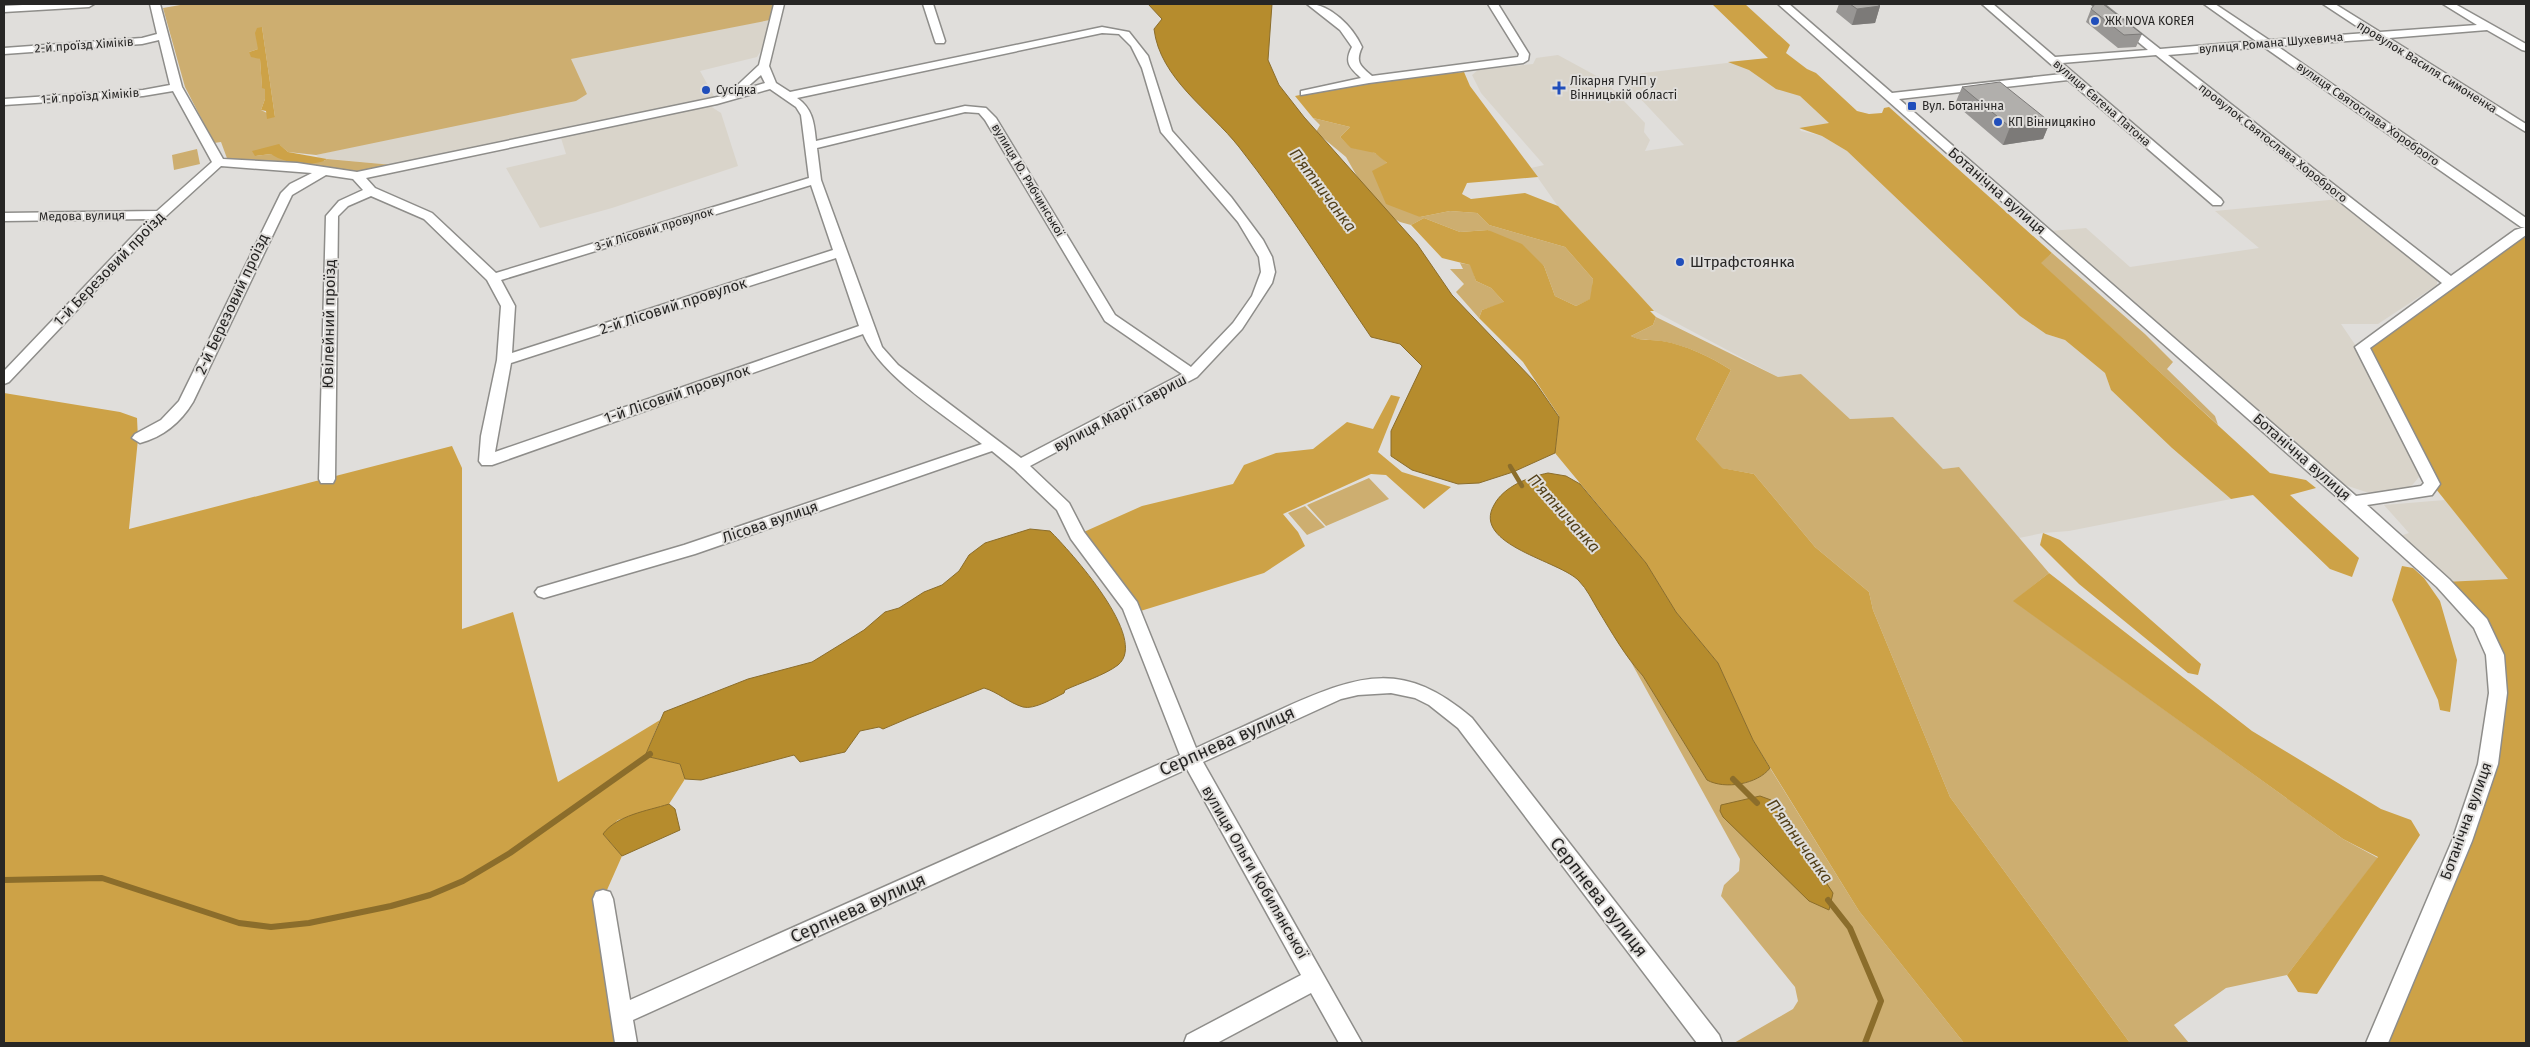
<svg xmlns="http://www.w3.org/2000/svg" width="2530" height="1047" font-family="'Fira Sans',sans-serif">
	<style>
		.built { fill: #d9d4ca }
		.green { fill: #cdae70; fill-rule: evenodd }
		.forest { fill: #cda247 }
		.water { fill: #b68c2d; stroke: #8b6d2b }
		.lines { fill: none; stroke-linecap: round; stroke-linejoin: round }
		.stream-far1 { stroke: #8b6d2b; stroke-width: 4.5 }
		.stream { stroke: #8b6d2b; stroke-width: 6 }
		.minor-casing { stroke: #8e8d8a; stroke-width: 3 }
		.minor { fill: #fff; fill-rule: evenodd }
		.wall { fill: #989694 }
		.shaded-wall { fill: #7c7a78 }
		.building { fill: #b1afac; stroke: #7c7a78 }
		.poi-dot { fill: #204ebb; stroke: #e0dedb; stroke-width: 2 }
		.labels { text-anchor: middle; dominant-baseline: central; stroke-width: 4; stroke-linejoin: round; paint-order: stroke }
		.far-poi-label { font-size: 12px; fill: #272625; stroke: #e0dedb; text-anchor: start }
		.far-street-label { font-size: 12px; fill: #272625; stroke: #e0dedb }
		.street-label { font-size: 15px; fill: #272625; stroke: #e0dedb }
		.poi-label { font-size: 15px; fill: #272625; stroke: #e0dedb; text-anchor: start }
		.water-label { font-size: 16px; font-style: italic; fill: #513f19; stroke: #e0dedb }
		.near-street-label { font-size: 18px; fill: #272625; stroke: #e0dedb }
	</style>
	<rect width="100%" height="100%" fill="#e0dedb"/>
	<!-- built -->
	<path class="built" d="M770,20L762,49L757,57L700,71L715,98L393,165L319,158L316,155L587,94L570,59L580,55Z
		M1558,55L1604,80L1645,123L1644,132L1650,140L1645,151L1684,145L1619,76L1768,58L1837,122L1799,128L1801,131L1822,136L1847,151L2020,316L2046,334L2065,340L2105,373L2111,390L2172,448L2231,499L2069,531L2043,533L2019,538L1959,467L1943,469L1893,417L1850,419L1801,374L1778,377L1654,311L1557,205L1531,168L1544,165L1481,93L1472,75L1478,70L1533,64L1536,58Z
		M710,106L721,113L738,166L612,208L540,228L506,168L566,154L561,138Z
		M2339,199L2437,279V285L2378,324H2341L2356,346L2418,468L2419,477L2409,489L2383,493L2366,492L2339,483L2050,231L2086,228L2130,267L2259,248L2215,211Z
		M2445,500L2508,579L2451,582L2400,536L2409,533L2384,505Z"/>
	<!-- green -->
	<path class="green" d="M186,4H779L775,19L571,59L587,94L576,101L316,155L288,152L280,145L255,156L271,154L324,161L327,159L393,165L357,172L228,161L221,142L214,143L185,87L163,8ZM262,27L275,117L261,110L265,99V88L262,87L260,59L249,52L258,49Z
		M1313,118L1350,127L1340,137C1358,155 1357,145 1375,153C1391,160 1410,201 1420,217L1450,211L1477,213L1489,225L1565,247L1593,279L1591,299L1576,306L1555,296L1544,266L1488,230L1460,232L1424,218L1411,225L1400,222L1375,208L1346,157L1316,132L1320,125Z
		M197,149L200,164L174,170L172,155Z
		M2052,253L2145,334L2173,362L2167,369L2215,416L2218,425L2040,263Z
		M1460,263L1471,265L1476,281L1491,288L1505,303L1482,310L1479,318L1456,292L1464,284L1450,269H1463Z
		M1656,317L1778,377L1801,374L1850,419L1893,417L1943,469L1959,467L2049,573L2014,601L2343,839L2378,858L2287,975L2226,988L2174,1025L2189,1043H2130L1950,797L1873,610L1869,592L1815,547L1754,474L1721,468L1696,439L1731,370C1711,357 1686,345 1661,341C1650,339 1641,342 1631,336L1653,325Z
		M1369,478L1389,499L1326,526L1307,505Z
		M1305,506L1325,527L1307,535L1288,513Z
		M1631,662L1643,676L1707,780C1728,787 1756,786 1770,768L1859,911L1964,1043H1734L1793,1009L1798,1001L1795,987L1721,896L1724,885L1739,871L1740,859Z"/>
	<!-- forest -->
	<path class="forest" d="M1712,4H1745L1790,45L1786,53L1807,69L1816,73L1857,111L1869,114L1882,113L1884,108L1889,107L2052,253L2041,263L2270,473L2306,480L2316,488L2290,495L2359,558L2352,577L2330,569L2253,495L2231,499L2172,448L2111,390L2105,373L2065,340L2046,334L2020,316L1847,151L1822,136L1799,128L1829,123L1800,96L1776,89L1749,70L1728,62L1768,58Z
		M262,27L275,117L267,119L266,111L261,110L265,99V89L262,88L260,59L251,57L249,52L258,49L255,33L257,28Z
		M1464,72L1470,86L1538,177L1467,183L1462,194L1471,199L1525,193L1558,206L1654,311H1650L1656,317L1653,325L1631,336C1642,342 1651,339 1662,341C1686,345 1711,357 1731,370L1696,439L1722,468L1754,474L1815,547L1869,592L1873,610L1950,797L2130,1043H1964L1859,911L1753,740L1718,663L1676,612L1646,563L1555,453L1559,416L1523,362L1479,318L1482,310L1504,302L1491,288L1476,281L1470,265L1442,258L1411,225L1424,218L1460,232L1488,230L1522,244L1544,266L1555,296L1576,306L1590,299L1593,279L1565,247L1489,225L1477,213L1450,211L1420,217L1386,204L1372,171L1387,163L1375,153L1351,148L1340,137L1350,127L1313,118L1295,96C1351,84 1406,77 1464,72Z
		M279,144L288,152L327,159C314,168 283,163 271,154L255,156L252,151Z
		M2518,237L2526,238V1043H2384L2465,847L2499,656L2444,582L2508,579L2432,484L2362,347Z
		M4,393L120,412L137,418L138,439L129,529L452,446L462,468V629L513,612L558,782L660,720L645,756L680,764L685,779L669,804L618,820L603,834L622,856L603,899L626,1043H4Z
		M1391,395L1400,397L1378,452L1402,472L1451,487L1424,509L1386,475L1371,474L1283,514L1298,532L1305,546L1264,573L1134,613L1077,535L1142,506L1233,484L1244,465L1276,453L1313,449L1347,422L1373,429Z
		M2043,533L2060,540L2201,664L2198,675L2188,673L2079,584L2040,545Z
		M2402,566L2413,568L2424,578L2440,601L2457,660L2450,712L2440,710L2438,700L2392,600Z
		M2049,573L2252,731L2381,809L2411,820L2420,835L2317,994L2298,992L2287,975L2378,857L2343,839L2013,601Z"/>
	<!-- water -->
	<path class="water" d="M1148,4H1272L1268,60L1279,85L1304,117L1417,244L1452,295L1535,382L1559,417L1555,453L1513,472L1479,483L1458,484L1412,470L1391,456V431L1422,366L1400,344L1371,337C1328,274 1287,208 1239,147C1210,110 1160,79 1154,29L1162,19Z
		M1548,473L1566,476L1580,484L1646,563L1676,612L1718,663L1753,740L1770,768C1758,784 1725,790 1707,780L1643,676C1625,656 1612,633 1598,610C1592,600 1587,589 1579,581C1561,561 1471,545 1494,505C1504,486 1529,477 1548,473Z
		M1030,529L1050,531C1070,551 1150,639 1118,665C1105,675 1080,683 1065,690L1064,693C1054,698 1034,710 1023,707C1009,703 998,692 984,688C950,702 917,714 883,729L879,727L860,731L845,752L800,762L794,755L701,780L685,779L680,764L645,756L664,712L748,679L812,662L864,630L885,612L899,608L924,592L942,585L959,571L969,555L985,543Z
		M1760,796L1771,800L1776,806L1833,893L1829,910L1809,901L1723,817L1720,811L1721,805Z
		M669,804L675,809L680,830L622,856L603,834C617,815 647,811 669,804Z"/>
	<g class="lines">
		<!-- stream-far1 -->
		<path class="stream-far1" d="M1510,466L1522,486"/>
		<!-- stream -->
		<path class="stream" d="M1733,779L1757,803
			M4,880L102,878L239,923L271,927L309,923L391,906L430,895L463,881L510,853L650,754
			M1828,900L1850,928L1881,1001L1865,1043"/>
		<!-- minor casing -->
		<g class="minor-casing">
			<path id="minor" d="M41,4H94L89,7L4,12V6Z
				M150,4H160L182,87L223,159L297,163L357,172L727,95L759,65L774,4H784L769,66L776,83L790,92L1102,27L1129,32L1148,56L1172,131L1231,197L1263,240L1272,257L1275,272L1272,283L1242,329L1197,377L1030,466L1069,503L1084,532L1137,602L1196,748C1226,734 1256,721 1286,707C1361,674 1404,660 1472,718L1719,1035L1722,1043H1697L1458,728L1429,705L1415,698L1391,693L1358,695L1341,699L1203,762L1362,1043H1339L1311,993L1217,1043H1184L1187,1035L1301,975L1187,769L633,1020L637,1043H615L593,899L596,892L603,890L610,892L613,899L630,1000L1180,755L1123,609L1071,539L1057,510L1014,469L992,451L695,554L544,598L538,596L535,592L538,588L684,545L982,444C945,415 880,376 863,334L492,465H482L479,461L481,436L497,360L501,306L487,280L424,219L371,196L348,206L338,216L335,479L333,483H321L319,479L326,216L339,201L363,190L353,179L326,175L292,195L193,402C181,422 163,437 140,443L132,438L135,434L161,420L179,401L281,193L290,184L312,173L221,166L164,218L9,382L4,384V371L149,219L4,221V213L157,211L212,162L173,91L143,96L4,105V99L143,90L170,85L159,40L142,44L4,54V48L142,38L157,34ZM1102,33L1119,34L1131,46L1142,68L1161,132L1238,222L1259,257L1261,272L1252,296L1233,323L1191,367L1115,315L996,118L986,108L965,106L816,141C814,123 813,109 797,98ZM761,75L765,83L745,89ZM770,89L796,107L801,115L809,178L496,273L432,213L375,188L366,178L717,104ZM965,112L979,113L985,120L1105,321L1182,374L1021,458L898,365L882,347L821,180L817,148ZM811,185L833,250L512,353L515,306L501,280ZM836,258L859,326L495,452L511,363Z
				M923,4H933L945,41L944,43H936L935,41Z
				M1307,4C1330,3 1353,27 1362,47C1355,62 1360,66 1372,76L1518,57L1519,54L1488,4H1498L1529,54L1528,60L1523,63L1369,83L1301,95V91L1361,78C1349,67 1344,62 1352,47L1340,30Z
				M1778,4H1789L1892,93L2062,74L1982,4H1993L2055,57L2148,50L2092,4H2103L2160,49L2256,41L2204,4H2215L2269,40L2367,33L2323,4H2335L2380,32L2477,25L2443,4H2455L2526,44V51L2522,50L2487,30L2389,38L2526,124V132L2376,39L2277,46L2526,218V235L2370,348L2440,484L2432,495L2367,505L2449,579L2487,619L2504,655L2507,693L2498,764L2472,841L2388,1043H2366L2452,841L2478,764L2489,693L2486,655L2474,628L2437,587L2347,506ZM2264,47L2521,227H2525L2515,230L2451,276L2168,55ZM2156,55L2442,283L2355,347L2424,483L2421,486L2356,496L1899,99L2068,80L2213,205H2221L2223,202L2221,199L2062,63Z"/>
		</g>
		<!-- minor -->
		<use href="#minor" class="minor"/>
	</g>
	<!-- wall -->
	<path class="wall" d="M1839,4H1877L1880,6L1875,23L1852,25L1836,12Z
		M2091,9L2142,34L2136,47L2118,48L2086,22Z
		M1962,87L2050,122L2043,139L2003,145L1955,104Z"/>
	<!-- shaded-wall -->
	<path class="shaded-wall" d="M1880,6L1875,23L1852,25L1857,9Z
		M2050,122L2043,139L2003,145L2010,127Z"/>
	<!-- building -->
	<path class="building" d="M1850,4H1877L1880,6L1857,9Z
		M2095,4H2103L2142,34L2124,35L2091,9Z
		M2000,82L2050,122L2010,127L1962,87Z"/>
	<!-- markers -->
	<g class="poi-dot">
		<circle cx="2095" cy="21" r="5"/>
		<path d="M1556.5 80.5h5v5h5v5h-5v5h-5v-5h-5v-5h5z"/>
		<circle cx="706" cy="90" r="5"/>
		<rect x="1907" y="101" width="10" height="10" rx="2.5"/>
		<circle cx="1998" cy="122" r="5"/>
		<circle cx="1680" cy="262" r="5"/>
	</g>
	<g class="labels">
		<!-- far-poi labels -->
		<g class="far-poi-label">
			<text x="2105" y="21">ЖК NOVA KOREЯ</text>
			<text x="1570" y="81">Лікарня ГУНП у<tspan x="1570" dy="14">Вінницькій області</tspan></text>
			<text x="716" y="90">Сусідка</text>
			<text x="1922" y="106">Вул. Ботанічна</text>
			<text x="2008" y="122">КП Вінницякіно</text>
		</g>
		<!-- far-street labels -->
		<g class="far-street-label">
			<text transform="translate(2271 43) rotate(-5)">вулиця Романа Шухевича</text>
			<text transform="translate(84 45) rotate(-4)">2-й проїзд Хіміків</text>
			<text transform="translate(2427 67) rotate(32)">провулок Василя Симоненка</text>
			<text transform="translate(90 96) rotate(-4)">1-й проїзд Хіміків</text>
			<text transform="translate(2102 103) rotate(41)">вулиця Євгена Патона</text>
			<text transform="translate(2368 114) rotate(35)">вулиця Святослава Хороброго</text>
			<text transform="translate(2273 143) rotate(38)">провулок Святослава Хороброго</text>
			<text transform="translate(1028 180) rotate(59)">вулиця Ю. Рябчинської</text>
			<text transform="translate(82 216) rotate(-1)">Медова вулиця</text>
			<text transform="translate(654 229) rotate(-17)">3-й Лісовий провулок</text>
		</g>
		<!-- street labels -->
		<g class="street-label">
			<text transform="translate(1997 191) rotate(41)">Ботанічна вулиця</text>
			<text transform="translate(109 269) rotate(-46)">1-й Березовий проїзд</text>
			<text transform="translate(232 304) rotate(-65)">2-й Березовий проїзд</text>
			<text transform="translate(673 306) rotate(-18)">2-й Лісовий провулок</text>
			<text transform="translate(329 324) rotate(-89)">Ювілейний проїзд</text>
			<text transform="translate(677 394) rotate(-19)">1-й Лісовий провулок</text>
			<text transform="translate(1120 413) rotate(-28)">вулиця Марії Гавриш</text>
			<text transform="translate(2302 457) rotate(41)">Ботанічна вулиця</text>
			<text transform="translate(770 522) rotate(-19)">Лісова вулиця</text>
			<text transform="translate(2466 821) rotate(-70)">Ботанічна вулиця</text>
			<text transform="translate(1255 872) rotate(60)">вулиця Ольги Кобилянської</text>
		</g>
		<!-- poi labels -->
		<g class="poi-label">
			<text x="1690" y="262">Штрафстоянка</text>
		</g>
		<!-- water labels -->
		<g class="water-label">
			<text transform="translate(1323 190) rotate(53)">П'ятничанка</text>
			<text transform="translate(1564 513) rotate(48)">П'ятничанка</text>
			<text transform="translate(1800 841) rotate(54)">П'ятничанка</text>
		</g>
		<!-- near-street labels -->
		<g class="near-street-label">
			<text transform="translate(1227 741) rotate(-24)">Серпнева вулиця</text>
			<text transform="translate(1599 897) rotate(52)">Серпнева вулиця</text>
			<text transform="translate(858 908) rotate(-24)">Серпнева вулиця</text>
		</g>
	</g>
	<!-- border -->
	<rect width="2530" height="1047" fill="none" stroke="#272625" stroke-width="10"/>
</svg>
